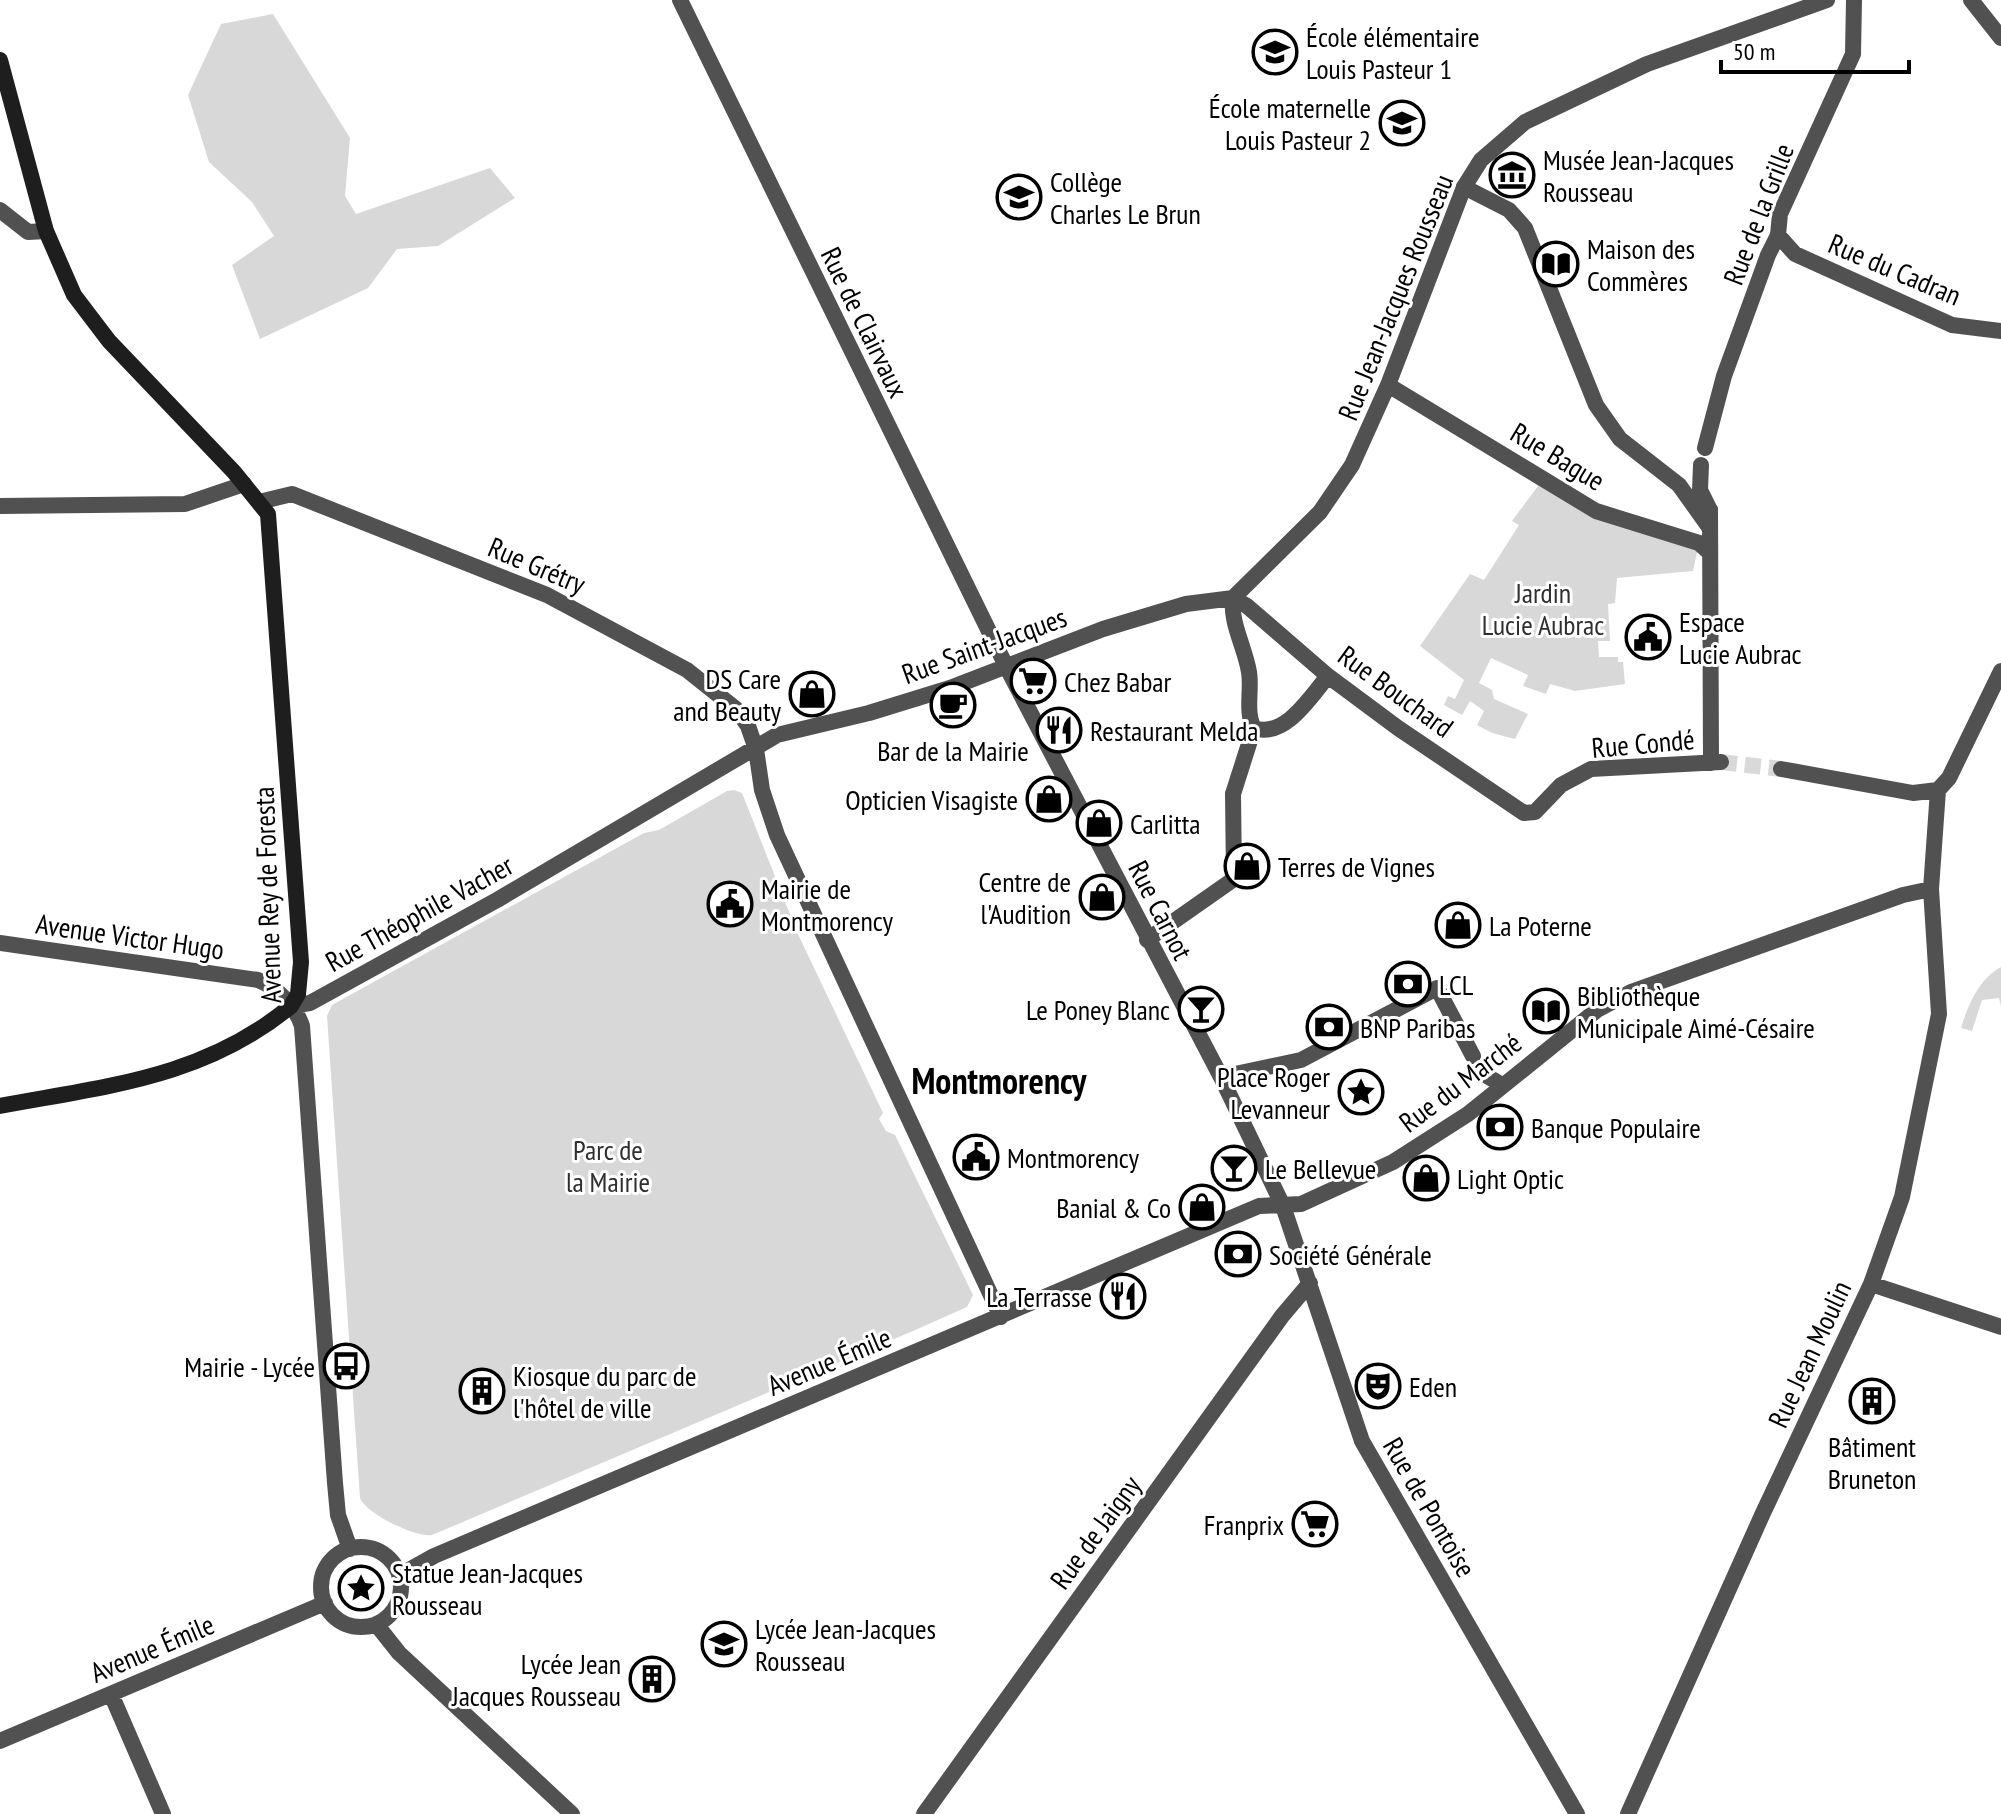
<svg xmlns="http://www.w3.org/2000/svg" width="2001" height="1814" font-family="'PT Sans Narrow',sans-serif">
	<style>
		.green { fill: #d8d8d8 }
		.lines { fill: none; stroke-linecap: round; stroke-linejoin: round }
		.minor-tunnel { stroke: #d9d9d9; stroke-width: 16; stroke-dasharray: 16 8; stroke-linecap: butt }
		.pedestrian { stroke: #515151; stroke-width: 16 }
		.minor { stroke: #515151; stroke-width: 16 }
		.secondary { stroke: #1e1e1e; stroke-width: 16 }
		.labels { text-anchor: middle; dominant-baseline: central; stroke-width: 6; stroke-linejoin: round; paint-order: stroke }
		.poi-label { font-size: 28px; fill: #000; stroke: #fff; text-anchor: start }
		.street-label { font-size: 28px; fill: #000; stroke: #fff }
		.park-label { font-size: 28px; fill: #2f2f2f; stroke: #fff }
		.district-label { font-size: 36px; font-weight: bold; fill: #000; stroke: #fff }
	</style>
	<rect width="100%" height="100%" fill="#fff"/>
	<!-- green -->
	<path class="green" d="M273,14L350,138L345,196L356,214L490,168L515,198L438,246L397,249L368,288L260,339L232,265L274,236L252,202L209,162L188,95L221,24Z
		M1530,480L1596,511L1699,543L1693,571L1617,578L1615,603L1608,604L1610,641H1598L1599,657H1618V662H1623L1625,684L1575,691L1550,684L1546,694L1523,686L1528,675L1491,658L1479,683L1492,690L1494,699L1528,714L1515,739L1492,733L1477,725L1484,711L1470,701L1462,715L1444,705L1448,696L1455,699L1464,680L1420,646L1470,574L1484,580L1519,525L1512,521L1538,486Z
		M734,790L742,793L797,932L883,1113L879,1119L886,1131L895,1135L973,1295L967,1307L913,1331L432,1535C416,1538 365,1513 360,1498L327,1016L332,1005L644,833L659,830L727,791Z
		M2001,967V1006L1999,998L1982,1000L1972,1031L1961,1028C1968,1005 1979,979 2001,967Z"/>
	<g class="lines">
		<!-- minor-tunnel -->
		<path class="minor-tunnel" d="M1721,762L1781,769"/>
		<!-- pedestrian -->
		<path class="pedestrian" d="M1464,187L1509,210L1525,228L1596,405L1620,439L1679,485L1709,527
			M1705,448L1724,376L1768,255L1778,235
			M1701,465L1700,490L1710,510
			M1006,666L1221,1077L1283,1206
			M1147,940L1234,879L1233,794
			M1221,1077L1301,1060L1437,988L1473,1056"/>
		<!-- minor -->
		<path class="minor" d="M680,0L1006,666
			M1854,0L1853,54L1780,214L1778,235L1795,254L1952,325L2001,331
			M1971,0L2001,38
			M0,210L28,232L46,231
			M1388,385L1596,511L1699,543L1710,553
			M259,502L292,494L547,595L687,670L736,709L748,726L756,749L762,790L777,835L1001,1317
			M0,506L185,504L244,484
			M1710,510L1711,763
			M1233,598L1320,512L1352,465L1388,385L1464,187L1481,160L1525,122L1647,64L1827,0
			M1233,598C1230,623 1245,647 1249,672C1252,689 1245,713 1254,728C1285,739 1311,696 1328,676
			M1781,769L1913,793L1938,790
			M1233,794L1254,728
			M0,943L258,980C277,987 296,1007 302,1026L335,1483L338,1515L350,1549
			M291,1006L310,1003L497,900L777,735L869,713L950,688L1103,629L1186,604L1233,598L1247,606L1328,676L1398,728L1524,813L1535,812L1561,785L1591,769L1721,762
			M1487,1076L1502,1085
			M1283,1206L1362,1441L1577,1814
			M1871,1284L2001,1327
			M321 1587a40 40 0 1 1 80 0a40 40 0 1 1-80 0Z
			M400,1575L434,1556L1259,1206L1301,1204L1393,1162L1468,1114L1597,1010L1631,992L1903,895L1931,889
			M376,1624L399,1653L572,1814
			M111,1694L163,1814
			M0,1741L325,1603
			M924,1814L1282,1316L1310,1283
			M1628,1814L1763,1513L1871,1284L1902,1197L1939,1014L1931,889L1938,790L1949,778L2001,671"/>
		<!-- secondary -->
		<path class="secondary" d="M0,60L46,231L74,295L109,341L234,472L268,514L301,962L298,994L291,1006C204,1078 106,1086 0,1106"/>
	</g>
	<!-- icons -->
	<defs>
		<g id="school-ring" transform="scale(2.3)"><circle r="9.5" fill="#fff" stroke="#000" stroke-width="1.5"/><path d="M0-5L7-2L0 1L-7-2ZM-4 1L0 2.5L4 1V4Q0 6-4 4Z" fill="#000"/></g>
		<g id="museum-ring" transform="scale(2.3)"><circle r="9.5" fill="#fff" stroke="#000" stroke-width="1.5"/><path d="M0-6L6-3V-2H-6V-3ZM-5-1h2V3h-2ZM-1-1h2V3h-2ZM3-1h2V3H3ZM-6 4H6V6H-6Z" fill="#000"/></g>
		<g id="library-ring" transform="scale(2.3)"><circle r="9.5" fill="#fff" stroke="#000" stroke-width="1.5"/><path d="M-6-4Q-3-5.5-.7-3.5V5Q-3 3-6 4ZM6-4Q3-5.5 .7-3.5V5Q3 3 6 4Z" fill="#000"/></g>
		<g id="civic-ring" transform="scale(2.3)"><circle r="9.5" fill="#fff" stroke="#000" stroke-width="1.5"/><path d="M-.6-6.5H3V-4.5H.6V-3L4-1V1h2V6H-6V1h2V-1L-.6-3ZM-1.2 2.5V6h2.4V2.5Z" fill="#000"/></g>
		<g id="supermarket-ring" transform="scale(2.3)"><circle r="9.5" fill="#fff" stroke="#000" stroke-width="1.5"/><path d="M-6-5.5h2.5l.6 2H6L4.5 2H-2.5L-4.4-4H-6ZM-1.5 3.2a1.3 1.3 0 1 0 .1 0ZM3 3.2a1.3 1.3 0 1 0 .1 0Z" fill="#000"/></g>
		<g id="shop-ring" transform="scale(2.3)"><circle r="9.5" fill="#fff" stroke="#000" stroke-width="1.5"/><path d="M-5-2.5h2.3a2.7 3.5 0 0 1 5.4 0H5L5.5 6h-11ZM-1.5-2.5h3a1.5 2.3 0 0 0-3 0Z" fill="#000"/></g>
		<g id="cafe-ring" transform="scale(2.3)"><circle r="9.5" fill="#fff" stroke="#000" stroke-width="1.5"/><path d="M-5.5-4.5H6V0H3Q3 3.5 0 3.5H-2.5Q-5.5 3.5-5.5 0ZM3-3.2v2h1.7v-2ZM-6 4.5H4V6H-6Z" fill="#000"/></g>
		<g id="restaurant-ring" transform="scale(2.3)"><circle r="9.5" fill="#fff" stroke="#000" stroke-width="1.5"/><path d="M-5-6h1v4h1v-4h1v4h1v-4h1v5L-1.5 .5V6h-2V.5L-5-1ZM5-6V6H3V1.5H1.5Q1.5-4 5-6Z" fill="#000"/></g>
		<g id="bank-ring" transform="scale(2.3)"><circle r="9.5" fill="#fff" stroke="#000" stroke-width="1.5"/><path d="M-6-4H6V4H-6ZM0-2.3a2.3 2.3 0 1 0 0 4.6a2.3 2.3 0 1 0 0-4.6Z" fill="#000"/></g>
		<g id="bar-ring" transform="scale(2.3)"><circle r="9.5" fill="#fff" stroke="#000" stroke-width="1.5"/><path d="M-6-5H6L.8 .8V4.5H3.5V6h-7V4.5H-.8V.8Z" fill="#000"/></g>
		<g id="sight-ring" transform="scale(2.3)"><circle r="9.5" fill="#fff" stroke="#000" stroke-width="1.5"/><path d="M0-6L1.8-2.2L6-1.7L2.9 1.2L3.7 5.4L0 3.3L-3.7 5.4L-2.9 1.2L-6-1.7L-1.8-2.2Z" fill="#000"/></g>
		<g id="bus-ring" transform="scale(2.3)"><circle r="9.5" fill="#fff" stroke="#000" stroke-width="1.5"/><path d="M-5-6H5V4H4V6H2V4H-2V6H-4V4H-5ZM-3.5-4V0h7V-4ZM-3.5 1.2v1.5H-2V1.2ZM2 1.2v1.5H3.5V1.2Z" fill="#000"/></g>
		<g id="theatre-ring" transform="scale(2.3)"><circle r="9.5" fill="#fff" stroke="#000" stroke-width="1.5"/><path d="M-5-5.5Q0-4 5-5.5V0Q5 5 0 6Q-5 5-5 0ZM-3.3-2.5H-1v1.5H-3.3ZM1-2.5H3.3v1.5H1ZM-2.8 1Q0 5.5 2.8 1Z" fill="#000"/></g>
		<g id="building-ring" transform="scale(2.3)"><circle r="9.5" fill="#fff" stroke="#000" stroke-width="1.5"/><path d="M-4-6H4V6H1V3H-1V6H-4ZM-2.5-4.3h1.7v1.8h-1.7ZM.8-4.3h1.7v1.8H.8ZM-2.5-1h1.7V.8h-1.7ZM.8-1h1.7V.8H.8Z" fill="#000"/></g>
	</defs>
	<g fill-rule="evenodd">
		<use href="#school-ring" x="1275" y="52"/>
		<use href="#school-ring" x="1402" y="123"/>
		<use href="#museum-ring" x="1512" y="175"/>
		<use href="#school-ring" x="1019" y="197"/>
		<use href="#library-ring" x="1556" y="264"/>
		<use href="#civic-ring" x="1648" y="637"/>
		<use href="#supermarket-ring" x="1033" y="681"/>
		<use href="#shop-ring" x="812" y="694"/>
		<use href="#cafe-ring" x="953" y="705"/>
		<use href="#restaurant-ring" x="1059" y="730"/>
		<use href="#shop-ring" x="1049" y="799"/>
		<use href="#shop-ring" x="1099" y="823"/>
		<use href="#shop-ring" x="1247" y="866"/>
		<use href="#shop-ring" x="1102" y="897"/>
		<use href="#civic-ring" x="730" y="904"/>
		<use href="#shop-ring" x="1458" y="925"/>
		<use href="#bank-ring" x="1408" y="984"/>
		<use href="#bar-ring" x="1201" y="1009"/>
		<use href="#library-ring" x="1546" y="1011"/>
		<use href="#bank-ring" x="1329" y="1027"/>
		<use href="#sight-ring" x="1361" y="1092"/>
		<use href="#bank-ring" x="1500" y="1127"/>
		<use href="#civic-ring" x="976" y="1157"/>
		<use href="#bar-ring" x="1234" y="1168"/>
		<use href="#shop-ring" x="1426" y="1178"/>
		<use href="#shop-ring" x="1202" y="1207"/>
		<use href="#bank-ring" x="1238" y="1254"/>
		<use href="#restaurant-ring" x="1123" y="1296"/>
		<use href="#bus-ring" x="346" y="1366"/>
		<use href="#theatre-ring" x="1378" y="1386"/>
		<use href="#building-ring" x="482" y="1391"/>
		<use href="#building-ring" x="1872" y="1401"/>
		<use href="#supermarket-ring" x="1315" y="1524"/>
		<use href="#sight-ring" x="361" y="1588"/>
		<use href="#school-ring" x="724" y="1644"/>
		<use href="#building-ring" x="652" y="1679"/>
	</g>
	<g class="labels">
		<!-- poi labels -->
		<g class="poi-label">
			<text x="1306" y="36">École élémentaire<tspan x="1306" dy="32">Louis Pasteur 1</tspan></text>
			<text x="1371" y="107" text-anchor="end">École maternelle<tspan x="1371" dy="32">Louis Pasteur 2</tspan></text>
			<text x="1543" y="159">Musée Jean-Jacques<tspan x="1543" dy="32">Rousseau</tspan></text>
			<text x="1050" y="181">Collège<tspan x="1050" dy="32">Charles Le Brun</tspan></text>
			<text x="1587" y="248">Maison des<tspan x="1587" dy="32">Commères</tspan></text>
			<text x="1679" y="621">Espace<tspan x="1679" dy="32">Lucie Aubrac</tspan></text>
			<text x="781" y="678" text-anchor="end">DS Care<tspan x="781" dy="32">and Beauty</tspan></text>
			<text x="1064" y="681">Chez Babar</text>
			<text x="1090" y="730">Restaurant Melda</text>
			<text x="953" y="750" text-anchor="middle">Bar de la Mairie</text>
			<text x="1018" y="799" text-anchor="end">Opticien Visagiste</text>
			<text x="1130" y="823">Carlitta</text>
			<text x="1278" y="866">Terres de Vignes</text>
			<text x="1071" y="881" text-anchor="end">Centre de<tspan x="1071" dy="32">l'Audition</tspan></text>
			<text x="761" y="888">Mairie de<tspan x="761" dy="32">Montmorency</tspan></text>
			<text x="1489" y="925">La Poterne</text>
			<text x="1439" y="984">LCL</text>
			<text x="1577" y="995">Bibliothèque<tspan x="1577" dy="32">Municipale Aimé-Césaire</tspan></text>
			<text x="1170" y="1009" text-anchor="end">Le Poney Blanc</text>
			<text x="1360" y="1027">BNP Paribas</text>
			<text x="1330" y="1076" text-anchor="end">Place Roger<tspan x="1330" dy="32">Levanneur</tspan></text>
			<text x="1531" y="1127">Banque Populaire</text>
			<text x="1007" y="1157">Montmorency</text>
			<text x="1265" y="1168">Le Bellevue</text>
			<text x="1457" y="1178">Light Optic</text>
			<text x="1171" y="1207" text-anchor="end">Banial &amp; Co</text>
			<text x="1269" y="1254">Société Générale</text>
			<text x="1092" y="1296" text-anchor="end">La Terrasse</text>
			<text x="315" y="1366" text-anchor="end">Mairie - Lycée</text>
			<text x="513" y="1375">Kiosque du parc de<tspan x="513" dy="32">l'hôtel de ville</tspan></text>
			<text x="1409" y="1386">Eden</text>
			<text x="1872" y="1446" text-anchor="middle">Bâtiment<tspan x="1872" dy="32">Bruneton</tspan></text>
			<text x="1284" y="1524" text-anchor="end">Franprix</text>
			<text x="392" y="1572">Statue Jean-Jacques<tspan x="392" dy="32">Rousseau</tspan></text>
			<text x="755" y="1628">Lycée Jean-Jacques<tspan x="755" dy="32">Rousseau</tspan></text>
			<text x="621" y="1663" text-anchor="end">Lycée Jean<tspan x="621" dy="32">Jacques Rousseau</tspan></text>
		</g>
		<!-- street labels -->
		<g class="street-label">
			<text transform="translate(1758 214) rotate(-69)">Rue de la Grille</text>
			<text transform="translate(1895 269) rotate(23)">Rue du Cadran</text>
			<text transform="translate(1395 297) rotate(-68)">Rue Jean-Jacques Rousseau</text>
			<text transform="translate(865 322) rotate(64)">Rue de Clairvaux</text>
			<text transform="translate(1558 456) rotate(31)">Rue Bague</text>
			<text transform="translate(537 565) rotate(23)">Rue Grétry</text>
			<text transform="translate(984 645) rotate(-20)">Rue Saint-Jacques</text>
			<text transform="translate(1396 691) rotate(36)">Rue Bouchard</text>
			<text transform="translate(1643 743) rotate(-5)">Rue Condé</text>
			<text transform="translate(267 895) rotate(-92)">Avenue Rey de Foresta</text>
			<text transform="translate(1161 910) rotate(63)">Rue Carnot</text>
			<text transform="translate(419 913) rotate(-29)">Rue Théophile Vacher</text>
			<text transform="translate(130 936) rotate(8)">Avenue Victor Hugo</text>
			<text transform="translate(1460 1082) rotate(-37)">Rue du Marché</text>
			<text transform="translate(1809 1354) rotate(-65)">Rue Jean Moulin</text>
			<text transform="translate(829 1361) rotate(-23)">Avenue Émile</text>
			<text transform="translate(1430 1507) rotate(60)">Rue de Pontoise</text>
			<text transform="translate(1095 1532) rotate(-54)">Rue de Jaigny</text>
			<text transform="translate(152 1648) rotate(-23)">Avenue Émile</text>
		</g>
		<!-- park labels -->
		<g class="park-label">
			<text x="1543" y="592">Jardin<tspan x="1543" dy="32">Lucie Aubrac</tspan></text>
			<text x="608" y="1149">Parc de<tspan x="608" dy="32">la Mairie</tspan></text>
		</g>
		<!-- district labels -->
		<g class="district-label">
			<text x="999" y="1080">Montmorency</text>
		</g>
	</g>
	<!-- scale -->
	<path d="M1721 60v12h188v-12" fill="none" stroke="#000000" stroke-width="4"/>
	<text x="1733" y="60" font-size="24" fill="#000000" stroke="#ffffff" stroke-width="6" paint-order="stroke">50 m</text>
</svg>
